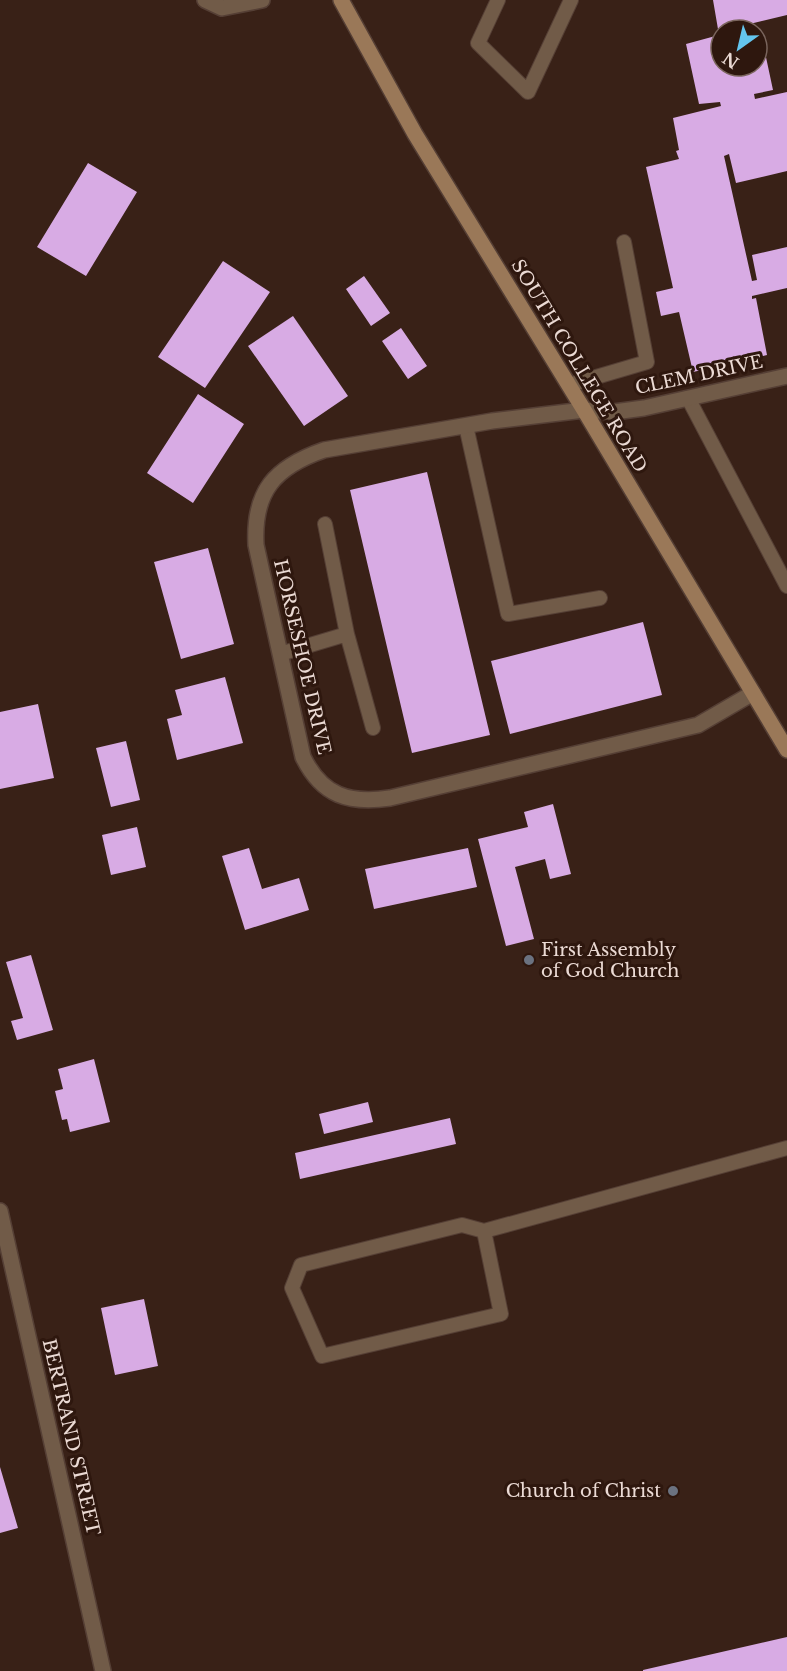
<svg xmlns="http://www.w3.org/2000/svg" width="787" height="1671" font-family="'Libre Baskerville',serif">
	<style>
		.building { fill: #d8abe4 }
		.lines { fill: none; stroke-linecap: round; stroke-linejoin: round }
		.lane-casing { stroke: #553f35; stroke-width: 16 }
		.street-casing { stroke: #553f35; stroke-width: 18 }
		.secondary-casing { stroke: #553f35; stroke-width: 18 }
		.lane { stroke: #715b48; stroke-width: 14 }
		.street { stroke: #715b48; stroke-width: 15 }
		.secondary { stroke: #9a7858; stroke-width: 15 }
		.worship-dot { fill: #6b7280; stroke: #2e170e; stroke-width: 2 }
		.labels { text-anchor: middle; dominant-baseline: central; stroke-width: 6; stroke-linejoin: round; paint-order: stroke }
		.street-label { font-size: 18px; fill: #ebdad4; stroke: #2e170e }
		.poi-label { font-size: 18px; fill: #ebdad4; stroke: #2e170e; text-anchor: start }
	</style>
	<rect width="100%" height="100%" fill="#392117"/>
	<!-- building -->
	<path class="building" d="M713,0H787V15L733,28L734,30H721V66H757V29H760L773,90L754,94L755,99L787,92V171L736,183L729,154L724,156L752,281L757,280L752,255L787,247V288L752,296V299L756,298L767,355L693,372L679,312L661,316L656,292L673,288L646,167L679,159L676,151L679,150L673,118L721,106L720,102L699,104L686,44L719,35Z
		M88,163L137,192L86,276L37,247Z
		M223,261L270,292L205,388L158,357Z
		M364,276L390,313L371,326L346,289Z
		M293,316L348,396L304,426L248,346Z
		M401,328L427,366L408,379L382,341Z
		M198,394L244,424L193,503L147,473Z
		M427,472L490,735L412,753L350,490Z
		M208,548L234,644L181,659L154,562Z
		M643,622L662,695L510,734L491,661Z
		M225,677L243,743L177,760L167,719L182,715L175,690Z
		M38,704L54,778L0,789V712Z
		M126,741L140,800L111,807L96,748Z
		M553,804L571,874L550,879L545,859L515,867L534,939L506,946L478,839L528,827L524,812Z
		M137,827L146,867L111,875L102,835Z
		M249,848L262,889L299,878L309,910L245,930L222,856Z
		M468,848L477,887L374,909L365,869Z
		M31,955L53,1030L17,1040L11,1021L23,1018L6,962Z
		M94,1059L110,1122L70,1132L67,1119L62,1120L55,1091L63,1089L58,1069Z
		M368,1102L373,1122L324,1134L319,1114Z
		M450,1118L456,1144L300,1179L295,1153Z
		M144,1299L158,1366L115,1375L101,1308Z
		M0,1467L18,1528L0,1533Z
		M787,1637V1671H643V1670Z"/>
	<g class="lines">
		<!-- lane casing -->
		<g class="lane-casing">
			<path id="lane" d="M498,0L478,43L528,92L571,0
				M569,385L647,362L624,242
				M688,398L787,586
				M466,426L508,614L600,598
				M347,634L373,728
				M280,654L347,634L325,524
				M484,1231L501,1314L322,1356L292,1288L301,1265L462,1225L484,1231L787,1148"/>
		</g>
		<!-- street casing -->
		<g class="street-casing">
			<path id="street" d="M205,0L222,8L262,0
				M753,693L698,725L390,798C349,804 322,796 303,757L256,545C253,491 275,467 324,450L492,421L584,410L614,412L644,408L787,376
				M0,1211L103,1671"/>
		</g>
		<!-- secondary casing -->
		<g class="secondary-casing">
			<path id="secondary" d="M341,0L415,134L584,410L787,750"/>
		</g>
		<!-- lane -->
		<use href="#lane" class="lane"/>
		<!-- street -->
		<use href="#street" class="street"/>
		<!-- secondary -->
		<use href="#secondary" class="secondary"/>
	</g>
	<!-- markers -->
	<g class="worship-dot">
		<circle cx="529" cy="960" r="6"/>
		<circle cx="673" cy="1491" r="6"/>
	</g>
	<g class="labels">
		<!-- street labels -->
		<g class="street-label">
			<text transform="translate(579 366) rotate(59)">SOUTH COLLEGE ROAD</text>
			<text transform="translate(699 375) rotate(-12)">CLEM DRIVE</text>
			<text transform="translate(302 657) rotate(77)">HORSESHOE DRIVE</text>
			<text transform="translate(71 1437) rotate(77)">BERTRAND STREET</text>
		</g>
		<!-- poi labels -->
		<g class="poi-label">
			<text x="541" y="950">First Assembly<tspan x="541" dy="21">of God Church</tspan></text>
			<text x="661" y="1491" text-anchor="end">Church of Christ</text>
		</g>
	</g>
	<!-- north arrow -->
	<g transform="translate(739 48) rotate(214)"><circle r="28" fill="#2e170e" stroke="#7a655d" stroke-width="1.5"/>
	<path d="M0-4.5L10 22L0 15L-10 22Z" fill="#64c5ee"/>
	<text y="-9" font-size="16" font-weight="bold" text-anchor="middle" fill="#ebdad4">N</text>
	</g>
</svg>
